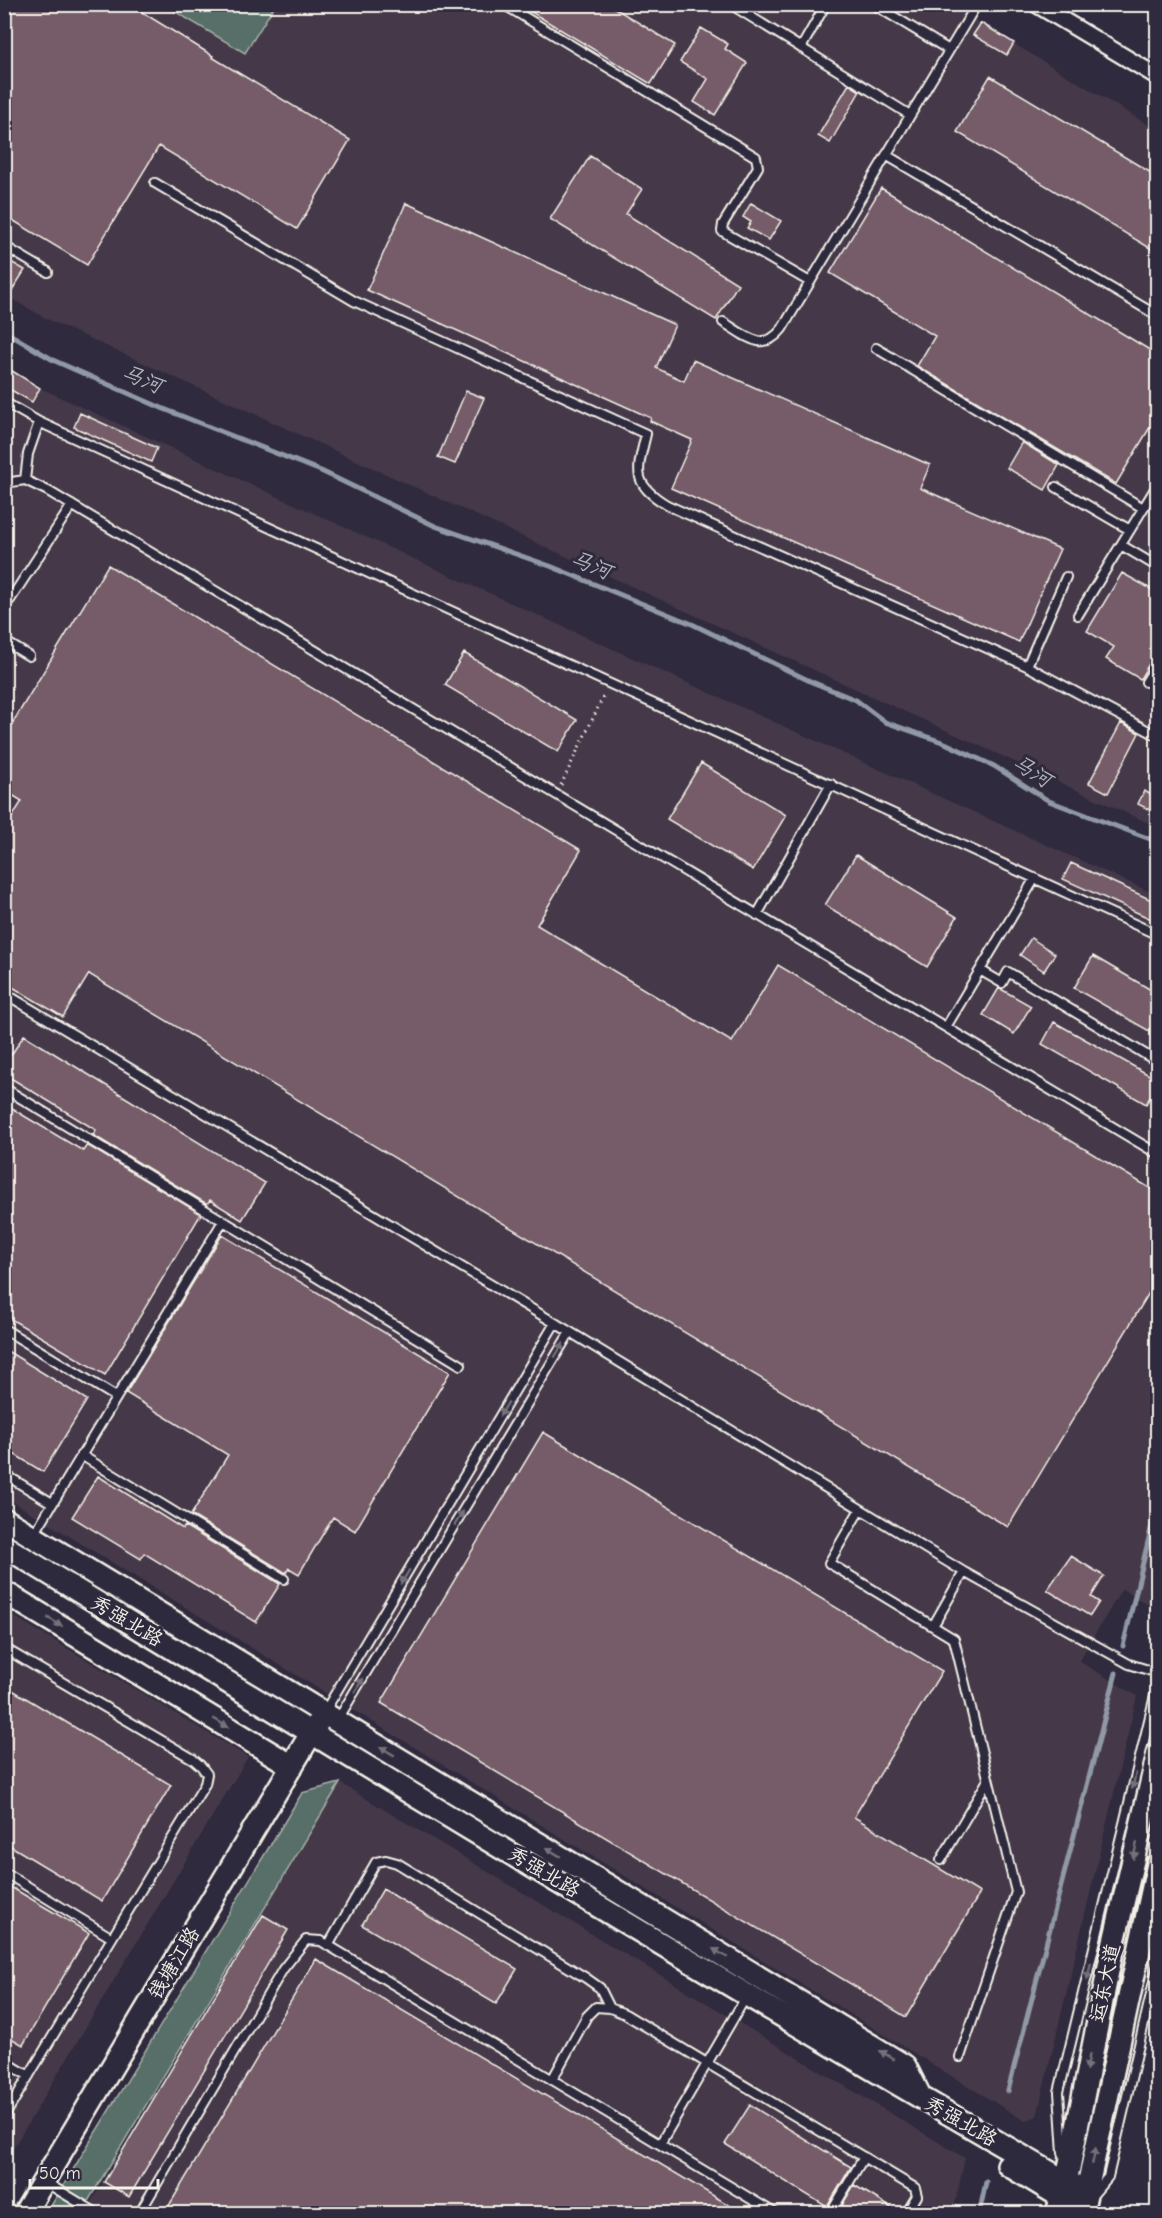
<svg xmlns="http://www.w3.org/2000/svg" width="1162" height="2218" font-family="'Comic Neue','LXGW WenKai TC',sans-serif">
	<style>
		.built { fill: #44394a }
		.green { fill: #596e69; stroke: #a6b0a8; stroke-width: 1.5 }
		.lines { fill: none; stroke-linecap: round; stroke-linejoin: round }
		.stream { stroke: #9099a5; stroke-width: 5 }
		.building { fill: #745b67; stroke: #f4f1e8; stroke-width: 1.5 }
		.lane-casing { stroke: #f4f1e8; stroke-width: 12 }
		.street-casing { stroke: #f4f1e8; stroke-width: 20 }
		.secondary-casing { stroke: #f4f1e8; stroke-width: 26 }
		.path { stroke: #f4f1e8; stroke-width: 3; stroke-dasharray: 1.5 4.5; stroke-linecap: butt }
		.lane { stroke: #2f2a3d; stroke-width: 8 }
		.street { stroke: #2f2a3d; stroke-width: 15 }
		.secondary { stroke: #2f2a3d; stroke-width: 21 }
		.oneway { fill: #747079 }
		.labels { text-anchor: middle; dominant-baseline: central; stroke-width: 6; stroke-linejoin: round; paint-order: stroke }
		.street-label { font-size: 20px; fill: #f4f1e8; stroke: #2f2a3d }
		.water-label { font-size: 21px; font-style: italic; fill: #b2b6bb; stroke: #2f2a3d }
	</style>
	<rect width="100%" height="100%" fill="#2f2a3d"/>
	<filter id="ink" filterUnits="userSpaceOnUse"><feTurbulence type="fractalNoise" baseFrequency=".0167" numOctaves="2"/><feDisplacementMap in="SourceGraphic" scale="12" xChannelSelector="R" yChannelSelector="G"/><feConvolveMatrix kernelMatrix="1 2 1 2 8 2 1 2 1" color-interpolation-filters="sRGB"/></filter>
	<g filter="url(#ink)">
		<!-- built -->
		<path class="built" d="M5,5H164L245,53L275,5H950L1157,130V827L47,319L5,295Z
			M4,366L40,388L471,585L1157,895V1610L1122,1589L1079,1661L1137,1696L1037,2116L1025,2121L5,1497Z
			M5,1611L248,1757L5,2162Z
			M340,1783L965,2158L953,2213L84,2214Z"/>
		<!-- green -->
		<path class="green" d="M164,5L275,4V5L245,53Z
			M340,1783L81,2213L46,2214L302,1793Z"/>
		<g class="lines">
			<!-- stream -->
			<path class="stream" d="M4,331L55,361L164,409L321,471L435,526L550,566L692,624L812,682L856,700L885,722L945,743L994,766L1049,801L1158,842
				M1123,1646L1158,1500
				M1008,2091L1116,1673
				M979,2214L986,2182"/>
		</g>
		<!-- building -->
		<path class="building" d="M4,4H129L213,56L212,57L350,140L297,229L159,146L87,265L4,215Z
			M518,4H608L675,45L651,84Z
			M981,23L1014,43L1007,55L973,35Z
			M701,28L728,44L725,49L747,63L715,115L694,102L708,79L680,62Z
			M990,76L1158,177V253L957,132Z
			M849,84L860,91L830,143L818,136Z
			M590,156L642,189L626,214L738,284L716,320L550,219Z
			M881,188L1158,355V414L1116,484L917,366L935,336L830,273Z
			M406,203L675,325L656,368L684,381L693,360L930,465L920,488L1060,549L1019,642L671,488L692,440L650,421L651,418L367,290Z
			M751,203L781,221L769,240L747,228L751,222L743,217Z
			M4,258L25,270L4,303Z
			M4,366L40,388L32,402L4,386Z
			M466,391L484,398L455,464L438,457Z
			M80,413L157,448L151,462L74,427Z
			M1022,442L1059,465L1045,490L1007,468Z
			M108,565L581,850L537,925L732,1042L778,965L1158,1193V1278L1008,1527L89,974L63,1017L4,982V830L22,801L4,790V737Z
			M1122,573L1158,593V649L1140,679L1106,659L1114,647L1087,631Z
			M464,653L577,720L558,752L445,685Z
			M1121,723L1139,733L1108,793L1089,783Z
			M701,763L786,815L753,870L667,819Z
			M1144,791L1158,798V814L1138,804Z
			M856,855L957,917L927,967L825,905Z
			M1071,863L1158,903V922L1063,879Z
			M1031,938L1055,954L1044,971L1020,955Z
			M1093,956L1158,994V1036L1074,988Z
			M999,988L1031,1006L1014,1034L983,1015Z
			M1054,1022L1158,1080V1084L1146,1104L1042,1044Z
			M24,1035L265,1183L242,1220L210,1200L207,1204L93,1135L96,1130L4,1074V1066Z
			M4,1104L83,1151L87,1145L201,1214L105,1375L4,1315Z
			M222,1235L450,1372L355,1531L333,1517L299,1574L289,1568L286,1573L191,1515L228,1455L126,1393Z
			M4,1349L87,1400L43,1472L4,1448Z
			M543,1432L942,1671L854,1817L980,1893L906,2017L381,1703Z
			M98,1476L183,1529L185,1526L280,1584L256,1622L144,1553L141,1559L72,1517Z
			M1071,1556L1104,1576L1091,1597L1099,1602L1090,1616L1047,1590Z
			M4,1685L171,1785L102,1901L4,1842Z
			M4,1883L89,1933L23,2045L4,2034Z
			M383,1889L517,1969L496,2004L362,1925Z
			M263,1915L288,1930L129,2197L104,2182Z
			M316,1959L744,2214H164Z
			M750,2105L851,2167L827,2207L725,2144Z
			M854,2185L900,2213V2214H857L842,2205Z"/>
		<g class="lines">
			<!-- lane casing -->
			<g class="lane-casing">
				<path id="lane" d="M503,4L756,157L758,167L723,224L722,231L810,282
					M730,4L910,115
					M873,4L949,50
					M801,48L826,4
					M886,155L1158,316
					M155,183L354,301L646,434C637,472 631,483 667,505L1027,666L1158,736
					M4,246L48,272
					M723,322C745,335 762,354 782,329L977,4
					M876,348L1143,508
					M4,402L39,422L1158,935
					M25,480L28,454L39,422
					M4,483L25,480L48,491L1158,1154
					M1056,487L1130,530
					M1121,545L1158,567
					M10,600L72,505
					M1078,615L1158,484
					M4,641L29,656
					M1027,666L1066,577
					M1146,682L1158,663
					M757,915L831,784
					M980,970L1002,983L1008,972L1158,1062
					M4,993L570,1332L964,1572L1129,1664L1158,1673
					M946,1027L1035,878
					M4,1088L461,1365
					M4,1329L116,1397
					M81,1455L284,1579
					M4,1474L52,1503
					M860,1509L829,1563L954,1639L1016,1892L960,2057
					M33,1536L223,1221
					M933,1626L964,1572
					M4,1648L193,1759L201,1766L207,1774L205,1784L112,1938
					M325,1711L555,1323
					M337,1721L570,1332
					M941,1860L988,1780
					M4,1872L112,1938L4,2117
					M328,1946L376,1862L386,1860L397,1863L586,1978L600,1988L610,2008
					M4,2061L29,2076
					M552,2080L587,2016L596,2007L610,2008L625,2014L915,2188L917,2196L906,2214
					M660,2144L747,1995
					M1063,2153L1059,2092L1158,1683
					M45,2182L98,2214
					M1092,2196L1108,2177L1158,1964
					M139,2214L283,1969L306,1940L321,1941L776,2214
					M830,2214L864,2157"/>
			</g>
			<!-- street casing -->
			<g class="street-casing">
				<path id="street" d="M1036,4L1158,77"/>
			</g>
			<!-- secondary casing -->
			<g class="secondary-casing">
				<path id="secondary" d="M4,1519L905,2066L921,2098
					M4,1546C356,1760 708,1976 1065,2181L1087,2191
					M4,1592L292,1766
					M1008,2165L1061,2197L1083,2206
					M1084,2204L1158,1864
					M24,2214L318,1722
					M1057,2214L1069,2168L1113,1946L1158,1753"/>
			</g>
			<!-- path -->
			<path class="path" d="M561,785L605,693"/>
			<!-- lane -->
			<use href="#lane" class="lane"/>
			<!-- street -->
			<use href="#street" class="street"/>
			<!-- secondary -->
			<use href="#secondary" class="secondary"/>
		</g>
		<!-- one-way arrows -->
		<defs><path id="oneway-solid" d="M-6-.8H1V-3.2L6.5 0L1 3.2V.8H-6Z" transform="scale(1.5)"/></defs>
		<g class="oneway">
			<use href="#oneway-solid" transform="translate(559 1350) rotate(-59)"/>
			<use href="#oneway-solid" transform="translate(504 1409) rotate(121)"/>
			<use href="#oneway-solid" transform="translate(459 1518) rotate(-59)"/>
			<use href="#oneway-solid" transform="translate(405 1577) rotate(121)"/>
			<use href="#oneway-solid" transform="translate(55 1622) rotate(31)"/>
			<use href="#oneway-solid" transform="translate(359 1685) rotate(-59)"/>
			<use href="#oneway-solid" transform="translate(221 1723) rotate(31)"/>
			<use href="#oneway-solid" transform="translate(387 1751) rotate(-149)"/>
			<use href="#oneway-solid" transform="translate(1134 1781) rotate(103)"/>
			<use href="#oneway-solid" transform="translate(1135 1851) rotate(103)"/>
			<use href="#oneway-solid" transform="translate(553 1852) rotate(-149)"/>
			<use href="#oneway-solid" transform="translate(720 1953) rotate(-149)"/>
			<use href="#oneway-solid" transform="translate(1089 1971) rotate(103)"/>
			<use href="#oneway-solid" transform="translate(887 2055) rotate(-149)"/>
			<use href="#oneway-solid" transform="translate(1088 2062) rotate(102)"/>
			<use href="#oneway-solid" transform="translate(1094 2156) rotate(-78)"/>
		</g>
	</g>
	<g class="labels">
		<!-- street labels -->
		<g class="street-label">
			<text transform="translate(127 1621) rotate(31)">秀强北路</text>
			<text transform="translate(544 1872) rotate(31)">秀强北路</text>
			<text transform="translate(174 1963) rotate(-59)">钱塘江路</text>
			<text transform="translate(1105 1983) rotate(-78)">运东大道</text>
			<text transform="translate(961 2121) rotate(30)">秀强北路</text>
		</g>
		<!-- water labels -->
		<g class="water-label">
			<text transform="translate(142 379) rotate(22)">马河</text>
			<text transform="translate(591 565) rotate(22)">马河</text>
			<text transform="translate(1032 771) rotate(32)">马河</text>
		</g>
	</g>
	<!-- margin -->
	<rect width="1162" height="2218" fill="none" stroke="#2f2a3d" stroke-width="24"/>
	<rect x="12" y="12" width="1138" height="2194" fill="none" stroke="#f4f1e8" stroke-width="2" filter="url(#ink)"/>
	<!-- scale -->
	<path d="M30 2179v9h128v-9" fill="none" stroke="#f4f1e8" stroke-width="3"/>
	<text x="39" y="2179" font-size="18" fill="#f4f1e8" stroke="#2f2a3d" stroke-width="4.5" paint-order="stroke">50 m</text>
</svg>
